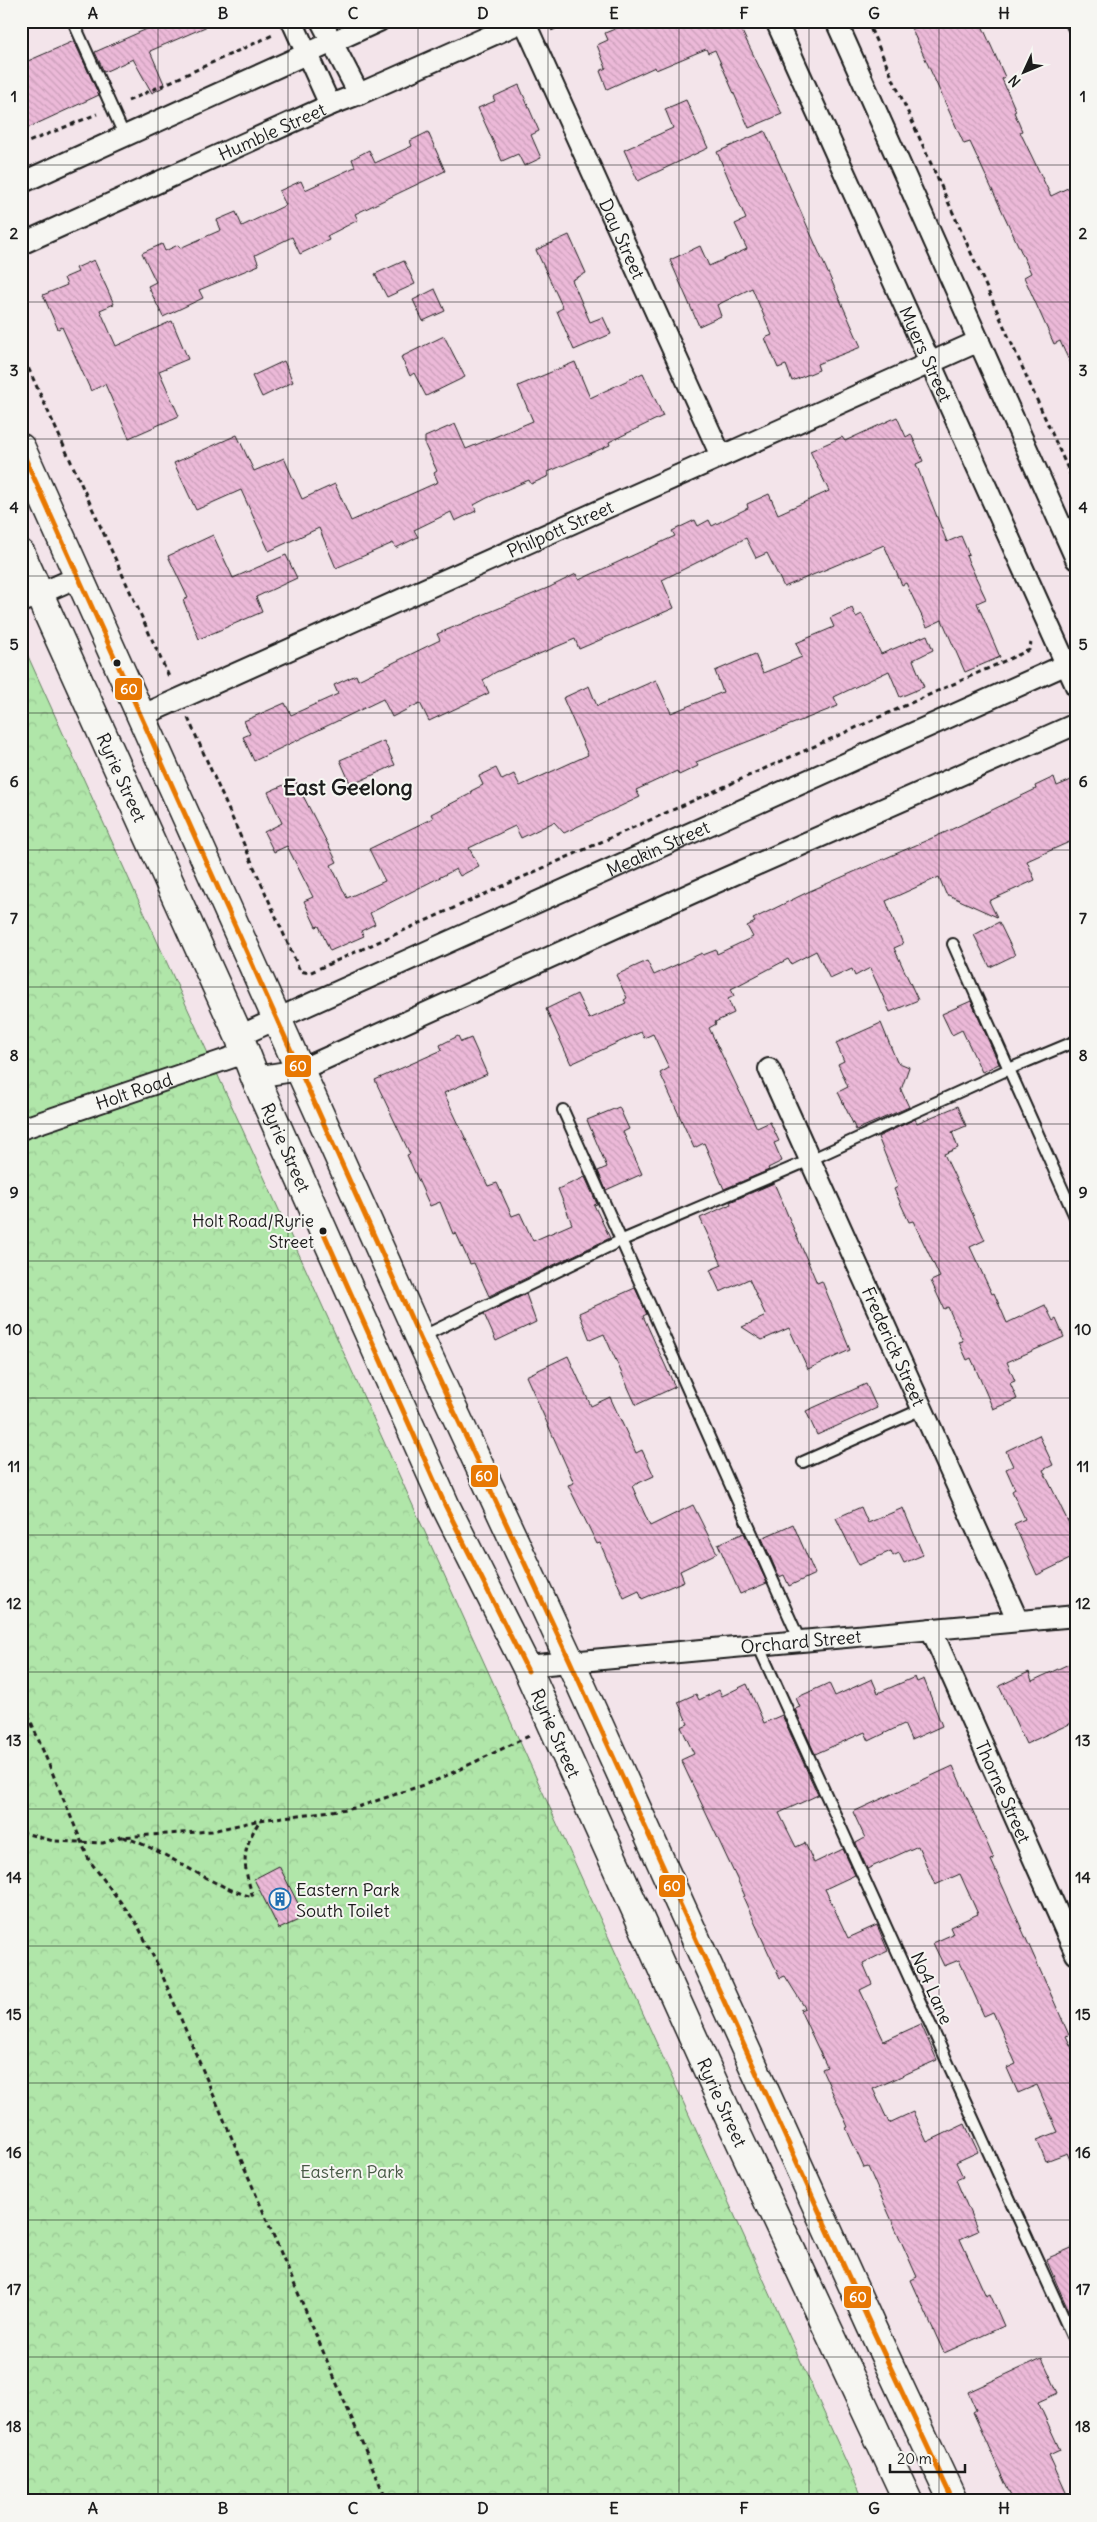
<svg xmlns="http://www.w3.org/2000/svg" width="1097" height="2522" font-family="Delius,sans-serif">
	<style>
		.forest { fill: url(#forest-crowns); stroke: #668162 }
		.building { fill: url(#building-back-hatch); stroke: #1c1c1c }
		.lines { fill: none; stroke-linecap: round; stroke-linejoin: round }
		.service-casing { stroke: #1c1c1c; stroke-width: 14 }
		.minor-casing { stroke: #1c1c1c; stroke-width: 24 }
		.secondary-casing { stroke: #1c1c1c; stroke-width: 31 }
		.path { stroke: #1c1c1c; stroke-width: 3; stroke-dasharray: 5 4; stroke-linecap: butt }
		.service { stroke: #f6f6f2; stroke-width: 10 }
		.minor { stroke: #f6f6f2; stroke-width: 20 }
		.secondary { stroke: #f6f6f2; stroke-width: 28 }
		.bus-1-casing { stroke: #f6f6f2; stroke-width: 9 }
		.bus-1 { stroke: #e87803; stroke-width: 5 }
		.grid { fill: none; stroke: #1c1c1c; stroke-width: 1; stroke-opacity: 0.55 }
		.bus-dot { fill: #1c1c1c; stroke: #f6f6f2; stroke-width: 2 }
		.labels { text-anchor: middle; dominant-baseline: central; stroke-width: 4; stroke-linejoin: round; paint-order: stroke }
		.bus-label { font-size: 17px; fill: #1c1c1c; stroke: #f6f6f2; text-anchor: end }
		.street-label { font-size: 18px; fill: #1c1c1c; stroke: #f6f6f2 }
		.poi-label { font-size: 18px; fill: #1c1c1c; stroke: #f6f6f2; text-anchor: start }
		.park-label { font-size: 18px; fill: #485946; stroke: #f6f6f2 }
		.district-label { font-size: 22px; font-weight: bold; fill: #1c1c1c; stroke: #f6f6f2 }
		.line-badge { stroke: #f6f6f2; stroke-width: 2 }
		.badge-label { font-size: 14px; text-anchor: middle; font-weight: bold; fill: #fff }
		.neatline { fill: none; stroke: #1c1c1c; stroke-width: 2 }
		.grid-label { font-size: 16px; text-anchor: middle; font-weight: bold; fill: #1c1c1c }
	</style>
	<defs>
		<pattern id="forest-crowns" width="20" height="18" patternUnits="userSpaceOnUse" patternTransform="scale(1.25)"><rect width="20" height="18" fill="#b0e6a9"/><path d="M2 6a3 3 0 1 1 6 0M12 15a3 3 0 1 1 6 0" fill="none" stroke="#97c591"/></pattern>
		<pattern id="building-back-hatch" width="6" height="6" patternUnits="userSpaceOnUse" patternTransform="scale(1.25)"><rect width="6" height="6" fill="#ecb9d8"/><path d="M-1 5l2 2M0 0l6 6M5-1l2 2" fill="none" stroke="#ca9eb9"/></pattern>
	</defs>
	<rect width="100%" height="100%" fill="#f3e4ea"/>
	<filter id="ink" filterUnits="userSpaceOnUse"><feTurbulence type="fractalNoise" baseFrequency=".02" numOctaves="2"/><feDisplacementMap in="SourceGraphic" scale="10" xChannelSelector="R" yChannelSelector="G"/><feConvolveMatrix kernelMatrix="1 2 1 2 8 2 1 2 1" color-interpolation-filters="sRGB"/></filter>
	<g filter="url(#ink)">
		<!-- forest -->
		<path class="forest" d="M21,643H22L864,2501H21Z"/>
		<!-- building -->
		<path class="building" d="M165,21H219L150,51L165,86L152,93L133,59L104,72L95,52Z
			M634,21H737L782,114L749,128L715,50L708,53L706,49L656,70L655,67L607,89L600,71L606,68L597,45L608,40L605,33Z
			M908,21H980L1005,77L1002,79L1016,111L1014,112L1022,131L1020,132L1051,196L1076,184V376L1060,341L1054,344L1024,277L1031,273L970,142L964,144Z
			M74,41L99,95L21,131V64Z
			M519,85L539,131L531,135L541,158L524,166L518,154L502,161L478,108L495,101L493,97Z
			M686,100L708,148L638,181L624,150L673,128L665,109Z
			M765,131L861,347L817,364L819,370L792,381L786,365L778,368L765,338L772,335L752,288L717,305L721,316L699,326L670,260L700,246L709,266L747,249L735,224L746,219L717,152Z
			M428,132L445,171L355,214L358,220L327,236L329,240L300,254L292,237L255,255L259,265L199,290L203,298L163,317L148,286L156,282L142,253L162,244L165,251L178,245L180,248L221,230L217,220L236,212L242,226L286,205L279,191L301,181L305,190L355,167L352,159L369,150L375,163L412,146L410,141Z
			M569,235L586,273L572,280L590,322L603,317L611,334L574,350L557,311L563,308L536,250Z
			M94,260L114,304L100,310L116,346L172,321L188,359L159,371L179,416L129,438L105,384L91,391L62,327L58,329L43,295L67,285L64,278L78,272L76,268Z
			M404,261L415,284L387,297L375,274Z
			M435,289L445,311L423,321L413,300Z
			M444,336L465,377L426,396L414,373L410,376L401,357Z
			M284,361L293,382L262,397L252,376Z
			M575,362L590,398L643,373L663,416L609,442L610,445L548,472L549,476L531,484L529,480L487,498L474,505L476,511L455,521L451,512L414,530L418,537L396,548L393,543L336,568L319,528L269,551L241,490L196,510L174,463L237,435L254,471L284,458L302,499L335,484L351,521L438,482L434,473L437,471L425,445V437L455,424L466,449L533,421L518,386Z
			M897,417L906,437L911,434L923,461L916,464L947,542L961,536L969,555L966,556L986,599L977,603L1000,657L965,672L942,620L927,627L906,583L902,585L884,545L784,587L767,553L756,558L746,538L662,580L674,608L579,649L575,639L496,672L483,680L489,693L429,721L420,703L392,717L383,699L254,761L243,737L250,734L244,721L285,703L291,715L338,694L334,685L356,675L358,680L440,640L437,634L550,587L576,574L579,580L675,536L672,531L695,520L698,526L709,520L712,526L748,508L747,504L769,494L778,514L829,491L810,451L842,437L845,441Z
			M213,535L233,578L286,555L297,578L256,597L262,612L199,639L183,600L188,598L168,556Z
			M852,608L856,617L862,614L881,654L927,635L933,650L913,660L924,687L900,697L889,671L834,697L838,706L696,762L698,766L679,775L677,771L636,790L640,797L564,833L554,822L521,838L515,826L469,848L479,866L460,876L456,869L370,913L375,924L361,931L364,936L330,951L319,926L316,927L304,901L313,897L287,846L274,852L264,832L282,823L268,792L295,780L337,862L331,865L347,898L385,881L369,849L433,818L431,814L472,793L471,791L483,785L479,776L496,768L502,780L514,774L520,786L588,755L563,698L589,686L597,706L656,680L671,713L723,692L715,671L755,654L763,673L802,657L796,643L834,627L830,618Z
			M384,741L395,765L351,785L340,760Z
			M1054,777L1057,786L1076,778V839L1027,861L1035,880L989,901L997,917L946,894L939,877L886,901L903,944L894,948L918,1000L890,1012L870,968L855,976L852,969L830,979L816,951L791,964L788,959L731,989L734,996L728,999L734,1013L715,1022L716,1024L709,1028L757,1128L770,1122L779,1141L774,1143L782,1161L768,1168L769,1170L724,1189L704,1143L694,1148L660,1073L669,1068L653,1034L644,1038L641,1032L571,1064L546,1009L577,994L589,1019L626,1003L624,1000L627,998L616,975L647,961L654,975L702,953L703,955L716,950L717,954L753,937L747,926L755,922L753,919L810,891L946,832L1036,789L1035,786Z
			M999,922L1015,955L990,967L974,935Z
			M971,1001L999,1064L982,1072L962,1030L952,1035L942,1014Z
			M881,1023L897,1062L909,1067L901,1090L909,1107L856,1130L838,1092L848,1087L838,1064L844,1061L836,1043Z
			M458,1036L461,1042L471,1038L487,1074L444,1093L488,1186L497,1183L512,1216L520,1213L533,1241L572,1224L558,1189L585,1177L597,1204L594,1205L610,1238L489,1296L474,1263L470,1264L456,1233L453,1234L440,1202L430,1206L407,1155L410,1154L375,1080L442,1050L440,1045Z
			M958,1106L966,1126L952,1132L958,1148L944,1154L985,1240L970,1247L992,1294L994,1293L1007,1323L1045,1305L1053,1321L1056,1319L1064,1337L1007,1362L1015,1381L1010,1383L1017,1399L993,1409L971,1358L967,1360L959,1342L963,1341L948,1307L944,1309L931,1281L940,1277L913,1221L909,1222L894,1189L898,1187L878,1137L915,1119L917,1123Z
			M619,1107L629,1129L623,1132L642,1174L606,1190L598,1171L607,1167L587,1120Z
			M774,1183L817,1283L822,1281L850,1350L808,1369L789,1328L762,1340L742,1327L766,1316L749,1279L720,1292L710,1270L722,1265L700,1218L731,1204L730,1202Z
			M635,1288L647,1314L643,1316L675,1387L636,1405L604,1334L590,1340L579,1313Z
			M526,1294L536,1322L496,1341L484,1314Z
			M568,1356L591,1406L610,1397L636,1453L642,1450L654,1476L632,1486L650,1526L693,1505L717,1553L680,1571L684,1581L642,1599L639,1591L624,1598L600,1543L597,1544L568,1485L574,1483L526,1376Z
			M866,1384L877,1408L817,1435L806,1411Z
			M1039,1435L1053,1465L1043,1470L1076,1538V1556L1037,1575L1014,1524L1025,1519L1012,1491L1015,1489L1006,1469L1013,1466L1006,1451Z
			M861,1507L868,1523L903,1508L923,1555L904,1563L899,1553L893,1556L891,1551L859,1565L836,1518Z
			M793,1524L815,1574L789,1586L784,1575L779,1577L762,1538Z
			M744,1533L767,1583L740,1594L718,1544Z
			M1071,1663L1076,1674V1721L1026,1744L999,1686L1029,1672L1032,1681Z
			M915,1677L917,1682L924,1679L942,1726L911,1740L904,1724L869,1741L865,1732L815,1754L795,1709L800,1707L796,1698L829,1683L835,1696L872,1679L878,1693Z
			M747,1684L764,1723L782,1715L818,1795L779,1813L796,1847L805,1843L814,1863L843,1849L855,1875L825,1889L848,1938L877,1925L888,1951L863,1963L872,1984L860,1990L884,2041L921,2024L937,2060L873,2089L889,2123L913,2112L927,2142L965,2124L978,2152L956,2162L963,2177L956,2180L978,2231L960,2239L986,2296L990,2294L1004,2326L944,2353L911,2280L917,2277L868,2167L864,2168L846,2128L848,2127L822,2069L827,2067L800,2010L805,2008L785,1976L780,1978L743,1897L745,1896L681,1760L694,1754L681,1727L688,1724L678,1702L696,1694L699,1700L719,1690L722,1696Z
			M953,1766L994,1859L991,1860L1069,2035L1066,2036L1076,2057V2173L1067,2153L1046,2161L1037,2140L1058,2132L1037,2085L1018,2093L1007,2068L1016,2064L993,2012L984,2016L959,1960L944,1966L933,1943L953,1934L950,1927L978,1914L960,1874L935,1885L918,1846L867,1869L856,1843L865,1838L853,1812Z
			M279,1866L305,1917L279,1929L254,1879Z
			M1076,2246V2328L1046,2259Z
			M1042,2358L1058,2393L1038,2402L1060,2450L1049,2455L1070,2501H1013L973,2412L976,2410L968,2392Z"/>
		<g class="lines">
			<!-- service casing -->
			<g class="service-casing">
				<path id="service" d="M73,21L125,137
					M1070,21L1076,33
					M953,944L1076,1219
					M563,1110L800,1641
					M421,1337L620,1241L810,1160L1009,1069L1076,1041
					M803,1462L922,1409
					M758,1645L1076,2345"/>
			</g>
			<!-- minor casing -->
			<g class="minor-casing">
				<g id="minor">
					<path d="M292,21L330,105"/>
					<path d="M321,21L359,94"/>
					<path id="s1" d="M524,21L721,456"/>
					<path id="s2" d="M776,21L1076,686"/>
					<path d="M836,21L1076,559"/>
					<path d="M21,183L379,21"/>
					<path id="s3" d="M21,244L330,105L359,94L524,21"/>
					<path d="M21,602L80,576"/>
					<path id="s4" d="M141,716L979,341"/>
					<path id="s5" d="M239,1036L1076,660"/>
					<path id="s6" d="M769,1069L1018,1621"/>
					<path d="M255,1077L300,1070L701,889L1076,724"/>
					<path id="s7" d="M21,1129L245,1053"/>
					<path id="s8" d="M931,1629L1076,1954"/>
					<path id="s9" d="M526,1666L1076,1616"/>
				</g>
			</g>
			<!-- secondary casing -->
			<g class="secondary-casing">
				<g id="secondary">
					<path d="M21,448L420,1338L570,1661L871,2326L953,2501"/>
					<path id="s10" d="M21,554L239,1036L255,1077L446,1507L526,1666L728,2115L908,2501"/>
				</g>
			</g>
			<!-- path -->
			<path class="path" d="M867,21L1076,487
				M551,30L571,21
				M128,101L275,34
				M21,145L97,114
				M21,352L170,679
				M188,718L300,971L309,973L1029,650L1031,643
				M21,1698L89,1860L137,1924L160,1970L387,2501
				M21,1832L53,1841L103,1843L120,1837L212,1831L260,1820L355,1808L435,1781L529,1736
				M123,1837C169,1851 206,1885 253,1897C242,1862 241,1851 260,1820"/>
			<!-- service -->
			<use href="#service" class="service"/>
			<!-- minor -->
			<use href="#minor" class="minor"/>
			<!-- secondary -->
			<use href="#secondary" class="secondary"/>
			<!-- bus-1 casing -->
			<g class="bus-1-casing">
				<path id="bus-1" d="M21,449L420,1338L570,1661L871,2326L953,2501
					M323,1231L446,1507L528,1671"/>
			</g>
			<!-- bus-1 -->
			<use href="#bus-1" class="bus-1"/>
		</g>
	</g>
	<!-- grid -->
	<path class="grid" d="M158,21V2501M288,21V2501M418,21V2501M548,21V2501M679,21V2501M809,21V2501M939,21V2501M21,165H1076M21,302H1076M21,439H1076M21,576H1076M21,713H1076M21,850H1076M21,987H1076M21,1124H1076M21,1261H1076M21,1398H1076M21,1535H1076M21,1672H1076M21,1809H1076M21,1946H1076M21,2083H1076M21,2220H1076M21,2357H1076"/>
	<!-- icons -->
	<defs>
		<g id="building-ring" transform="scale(1.125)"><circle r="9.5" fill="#f6f6f2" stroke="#1f6fb2" stroke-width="1.5"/><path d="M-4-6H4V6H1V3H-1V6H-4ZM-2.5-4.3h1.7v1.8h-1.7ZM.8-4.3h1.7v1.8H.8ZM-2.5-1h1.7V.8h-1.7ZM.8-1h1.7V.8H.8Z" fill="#1f6fb2"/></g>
	</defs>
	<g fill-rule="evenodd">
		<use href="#building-ring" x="280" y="1899"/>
	</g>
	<!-- markers -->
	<g class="bus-dot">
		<circle cx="117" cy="663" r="4.5"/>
		<circle cx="323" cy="1231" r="4.5"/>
	</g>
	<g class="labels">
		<!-- bus labels -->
		<g class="bus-label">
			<text x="314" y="1221">Holt Road/Ryrie<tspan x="314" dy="21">Street</tspan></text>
		</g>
		<!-- street labels -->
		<g class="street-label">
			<text stroke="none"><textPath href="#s3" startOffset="275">Humble Street</textPath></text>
			<text stroke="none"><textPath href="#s1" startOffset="239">Day Street</textPath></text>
			<text stroke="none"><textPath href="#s2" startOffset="365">Myers Street</textPath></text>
			<text stroke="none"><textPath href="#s4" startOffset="459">Philpott Street</textPath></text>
			<text stroke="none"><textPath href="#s10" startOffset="245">Ryrie Street</textPath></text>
			<text stroke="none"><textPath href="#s5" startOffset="459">Meakin Street</textPath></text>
			<text stroke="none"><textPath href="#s7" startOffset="119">Holt Road</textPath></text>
			<text stroke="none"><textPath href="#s10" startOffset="650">Ryrie Street</textPath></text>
			<text stroke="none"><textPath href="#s6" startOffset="304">Frederick Street</textPath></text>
			<text stroke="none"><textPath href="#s9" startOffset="276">Orchard Street</textPath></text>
			<text stroke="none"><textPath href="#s10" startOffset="1295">Ryrie Street</textPath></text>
			<text stroke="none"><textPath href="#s8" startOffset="178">Thorne Street</textPath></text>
			<text transform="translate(932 1988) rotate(66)">No4 Lane</text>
			<text stroke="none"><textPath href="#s10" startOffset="1700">Ryrie Street</textPath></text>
		</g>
		<!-- poi labels -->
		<g class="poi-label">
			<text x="296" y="1889">Eastern Park<tspan x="296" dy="21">South Toilet</tspan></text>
		</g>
		<!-- park labels -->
		<g class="park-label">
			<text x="352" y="2171">Eastern Park</text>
		</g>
		<!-- district labels -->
		<g class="district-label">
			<text x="348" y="787">East Geelong</text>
		</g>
	</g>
	<g class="line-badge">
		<rect x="114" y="677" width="29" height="24" rx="5" fill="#e87803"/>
		<rect x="284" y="1054" width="28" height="24" rx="5" fill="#e87803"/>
		<rect x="470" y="1464" width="29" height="24" rx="5" fill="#e87803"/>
		<rect x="658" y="1874" width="28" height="24" rx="5" fill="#e87803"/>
		<rect x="843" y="2285" width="29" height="24" rx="5" fill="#e87803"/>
	</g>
	<g class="badge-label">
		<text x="129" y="694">60</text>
		<text x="298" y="1071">60</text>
		<text x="484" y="1481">60</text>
		<text x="672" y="1891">60</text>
		<text x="858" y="2302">60</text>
	</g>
	<!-- margin -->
	<rect width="1097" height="2522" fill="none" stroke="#f6f6f2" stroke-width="55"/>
	<!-- north arrow -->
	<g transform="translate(1024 72) rotate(226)" stroke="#f6f6f2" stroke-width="4" paint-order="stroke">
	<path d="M0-4L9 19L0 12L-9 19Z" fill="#1c1c1c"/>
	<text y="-8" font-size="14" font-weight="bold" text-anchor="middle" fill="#1c1c1c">N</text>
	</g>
	<!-- scale -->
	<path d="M890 2464v8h75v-8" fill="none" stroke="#1c1c1c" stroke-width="2.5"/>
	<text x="897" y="2464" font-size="15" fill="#1c1c1c" stroke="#f6f6f2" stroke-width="4" paint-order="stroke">20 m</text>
	<rect x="28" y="28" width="1042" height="2466" class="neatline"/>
	<g class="grid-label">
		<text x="93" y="19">A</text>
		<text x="223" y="19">B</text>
		<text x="353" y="19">C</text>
		<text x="483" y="19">D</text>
		<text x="614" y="19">E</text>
		<text x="744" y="19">F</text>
		<text x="874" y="19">G</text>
		<text x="1004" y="19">H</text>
		<text x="14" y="102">1</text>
		<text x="1083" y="102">1</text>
		<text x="14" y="239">2</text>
		<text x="1083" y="239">2</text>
		<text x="14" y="376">3</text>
		<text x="1083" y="376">3</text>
		<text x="14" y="513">4</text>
		<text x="1083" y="513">4</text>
		<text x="14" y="650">5</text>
		<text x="1083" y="650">5</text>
		<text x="14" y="787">6</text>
		<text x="1083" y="787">6</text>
		<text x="14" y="924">7</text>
		<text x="1083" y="924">7</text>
		<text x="14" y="1061">8</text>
		<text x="1083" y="1061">8</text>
		<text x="14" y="1198">9</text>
		<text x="1083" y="1198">9</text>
		<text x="14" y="1335">10</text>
		<text x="1083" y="1335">10</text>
		<text x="14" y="1472">11</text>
		<text x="1083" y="1472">11</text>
		<text x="14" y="1609">12</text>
		<text x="1083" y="1609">12</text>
		<text x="14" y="1746">13</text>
		<text x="1083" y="1746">13</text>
		<text x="14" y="1883">14</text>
		<text x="1083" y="1883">14</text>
		<text x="14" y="2020">15</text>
		<text x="1083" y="2020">15</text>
		<text x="14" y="2158">16</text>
		<text x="1083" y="2158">16</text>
		<text x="14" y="2295">17</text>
		<text x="1083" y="2295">17</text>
		<text x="14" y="2432">18</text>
		<text x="1083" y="2432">18</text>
		<text x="93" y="2514">A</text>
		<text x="223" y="2514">B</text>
		<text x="353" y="2514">C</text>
		<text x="483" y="2514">D</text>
		<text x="614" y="2514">E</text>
		<text x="744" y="2514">F</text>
		<text x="874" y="2514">G</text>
		<text x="1004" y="2514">H</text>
	</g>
</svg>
